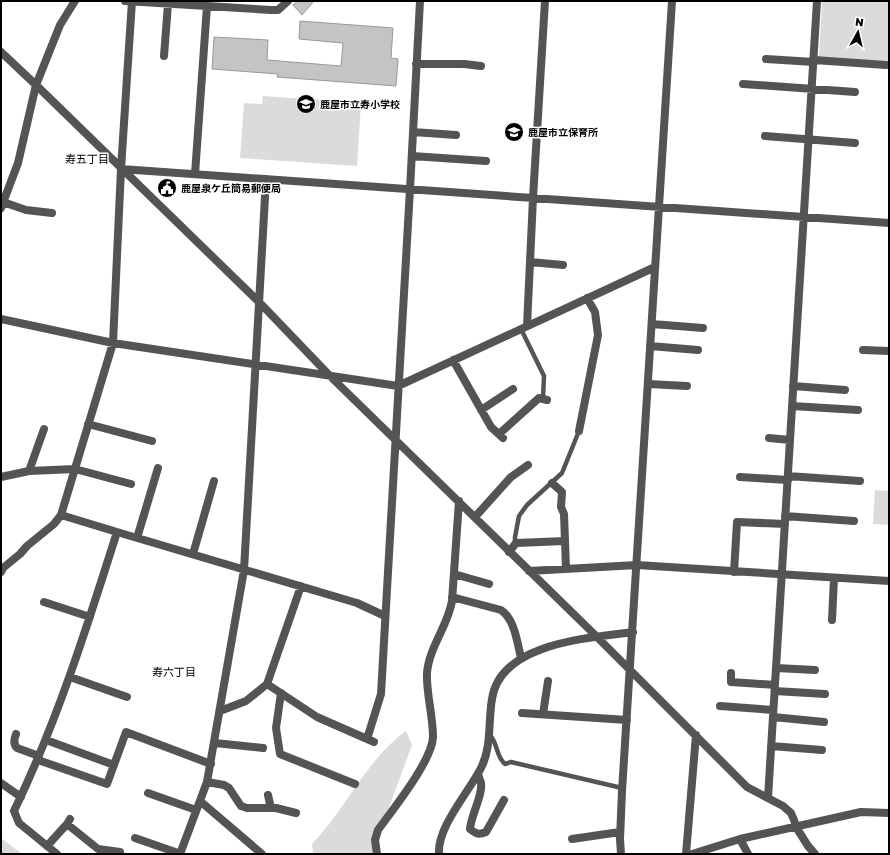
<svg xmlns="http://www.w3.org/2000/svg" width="890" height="855" font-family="'Golos Text','Noto Sans JP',sans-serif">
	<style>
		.green { fill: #dbdbdb }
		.building { fill: #c4c4c4; stroke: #989898 }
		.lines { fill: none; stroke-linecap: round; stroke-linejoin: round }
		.lane { stroke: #545454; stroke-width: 4.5 }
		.street { stroke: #545454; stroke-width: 8 }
		.labels { text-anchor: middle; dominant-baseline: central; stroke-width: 3; stroke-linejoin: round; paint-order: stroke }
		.poi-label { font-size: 10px; font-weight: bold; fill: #000; stroke: #fff; text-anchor: start }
		.neighbourhood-label { font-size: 11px; fill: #000; stroke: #fff }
	</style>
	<rect width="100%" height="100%" fill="#fff"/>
	<!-- green -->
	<path class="green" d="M822,1H889V62L819,57Z
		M263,96L361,103L357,166L240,158L244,103L262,104Z
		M875,490L889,491V525L873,524Z
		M406,731L412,745L372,854H313L312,844C346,809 366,760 406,731Z
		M1,838L22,854H1Z"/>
	<!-- building -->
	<path class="building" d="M298,1H314L302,15L293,5Z
		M300,21L393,28L391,58L398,59L396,86L277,77L278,74L212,69L214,37L268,40L267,60L341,66L343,43L299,39Z"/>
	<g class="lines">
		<!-- lane -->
		<path class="lane" d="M521,329L544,376L543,399
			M515,545V537L519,516L527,505L562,473L579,431
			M490,735C498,744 496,757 505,764L511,762L622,788"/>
		<!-- street -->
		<path class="street" d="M125,1L271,10H278L288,1
			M1,52L36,85L260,303L330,376L593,633L747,787L783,806L791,813L794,820L796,827L808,846L815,854
			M164,56L168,4
			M766,59L814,62
			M814,60L886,65
			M416,64H464L481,66
			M743,84L855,92
			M413,132L456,135
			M765,136L855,143
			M412,156L486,161
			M121,169L889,223
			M195,174L207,6
			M3,202L26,210L52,213
			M1,208L18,163L36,85L60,25L75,1
			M530,262L563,265
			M1,319L113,343L398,386L655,267
			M652,324L703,328
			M527,326L533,198L545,1
			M650,346L698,350
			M863,350L889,351
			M453,360L491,427L503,438
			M648,384L687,386
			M793,386L845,390
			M792,406L858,410
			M481,410L513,389
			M88,424L152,441
			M579,431L598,335L595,312L587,298
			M499,434L539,398L547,400
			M769,438L790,440
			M29,471L44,429
			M788,476L860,481
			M1,477L29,471L75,469L131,484
			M740,477L788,480
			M552,483L562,492L561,507L564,514L565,541
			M785,516L854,521
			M475,517L511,477L528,465
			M117,532L357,603L385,616
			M137,538L158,468
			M509,552L516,543L565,541L566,569
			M193,554L214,481
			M529,571L637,565L889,581
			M1,572L3,568L20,554L27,546L54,524L61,515
			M734,572L737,522L785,524
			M454,574L489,584
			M301,586L267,684L317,717L374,742
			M452,597L501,610C515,620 517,642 521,658
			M44,602L90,617
			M832,620L834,578
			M776,668L815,670
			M731,673V682L775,685
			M70,677L127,697
			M775,691L825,694
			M281,693L276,728L280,754L355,784
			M720,706L773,710
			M220,711L246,701L267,684
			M522,713L627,720
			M543,714L548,681
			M773,717L824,722
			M16,734C14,739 13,744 17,748L39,756
			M367,739L381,694L410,189L420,1
			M46,740L114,765
			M215,743L263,748
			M771,746L822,750
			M38,760L107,784L126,732L211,764
			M478,774C479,777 480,780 481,783C483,795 471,815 470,829C476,834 479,835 486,832L504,800
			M207,782L224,785L229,788L241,806L247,808H276L296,813
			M1,783L21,797
			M148,793L196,810
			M268,795L271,808
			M768,798L817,1
			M200,801L262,854
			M67,824L98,849L120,852
			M135,838L181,854
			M572,839L620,832
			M740,839L748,854
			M47,846L67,824L70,819
			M57,854L19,823L14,811C57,722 87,627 117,532L61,515L113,343L121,169L132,1
			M180,854L207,782L244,570L266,179
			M377,854L375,840L378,830C393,809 432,761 433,737C433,716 426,692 427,673C429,647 448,626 452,601L459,501
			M439,854C437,827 469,792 481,768C492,747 488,721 492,699C500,643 588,638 633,632
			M621,854L620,839L622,791L672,1
			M686,854L696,735
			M692,854L740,839L861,812L889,813"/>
	</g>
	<!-- icons -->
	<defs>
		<g id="school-disc" transform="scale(1)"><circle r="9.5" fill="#000" stroke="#fff"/><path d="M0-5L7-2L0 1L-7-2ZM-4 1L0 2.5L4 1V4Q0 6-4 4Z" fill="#fff"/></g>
		<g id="civic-disc" transform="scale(1)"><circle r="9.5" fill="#000" stroke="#fff"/><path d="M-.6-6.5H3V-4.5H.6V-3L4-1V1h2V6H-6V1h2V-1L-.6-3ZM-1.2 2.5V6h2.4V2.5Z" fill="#fff"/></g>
	</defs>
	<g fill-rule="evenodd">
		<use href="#school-disc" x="306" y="104"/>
		<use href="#school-disc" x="514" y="132"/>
		<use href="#civic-disc" x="167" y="188"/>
	</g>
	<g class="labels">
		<!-- poi labels -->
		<g class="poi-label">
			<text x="320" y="104">鹿屋市立寿小学校</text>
			<text x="528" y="132">鹿屋市立保育所</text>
			<text x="181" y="188">鹿屋泉ケ丘簡易郵便局</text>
		</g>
		<!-- neighbourhood labels -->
		<g class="neighbourhood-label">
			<text x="87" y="158">寿五丁目</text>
			<text x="174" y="671">寿六丁目</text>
		</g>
	</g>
	<!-- border -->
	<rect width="890" height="855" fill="none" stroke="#000000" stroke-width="4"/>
	<!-- north arrow -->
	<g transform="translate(858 32) rotate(8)" stroke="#ffffff" stroke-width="3" paint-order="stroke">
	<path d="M0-3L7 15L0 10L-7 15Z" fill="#000000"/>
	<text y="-6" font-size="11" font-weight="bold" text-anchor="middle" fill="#000000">N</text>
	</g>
</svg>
